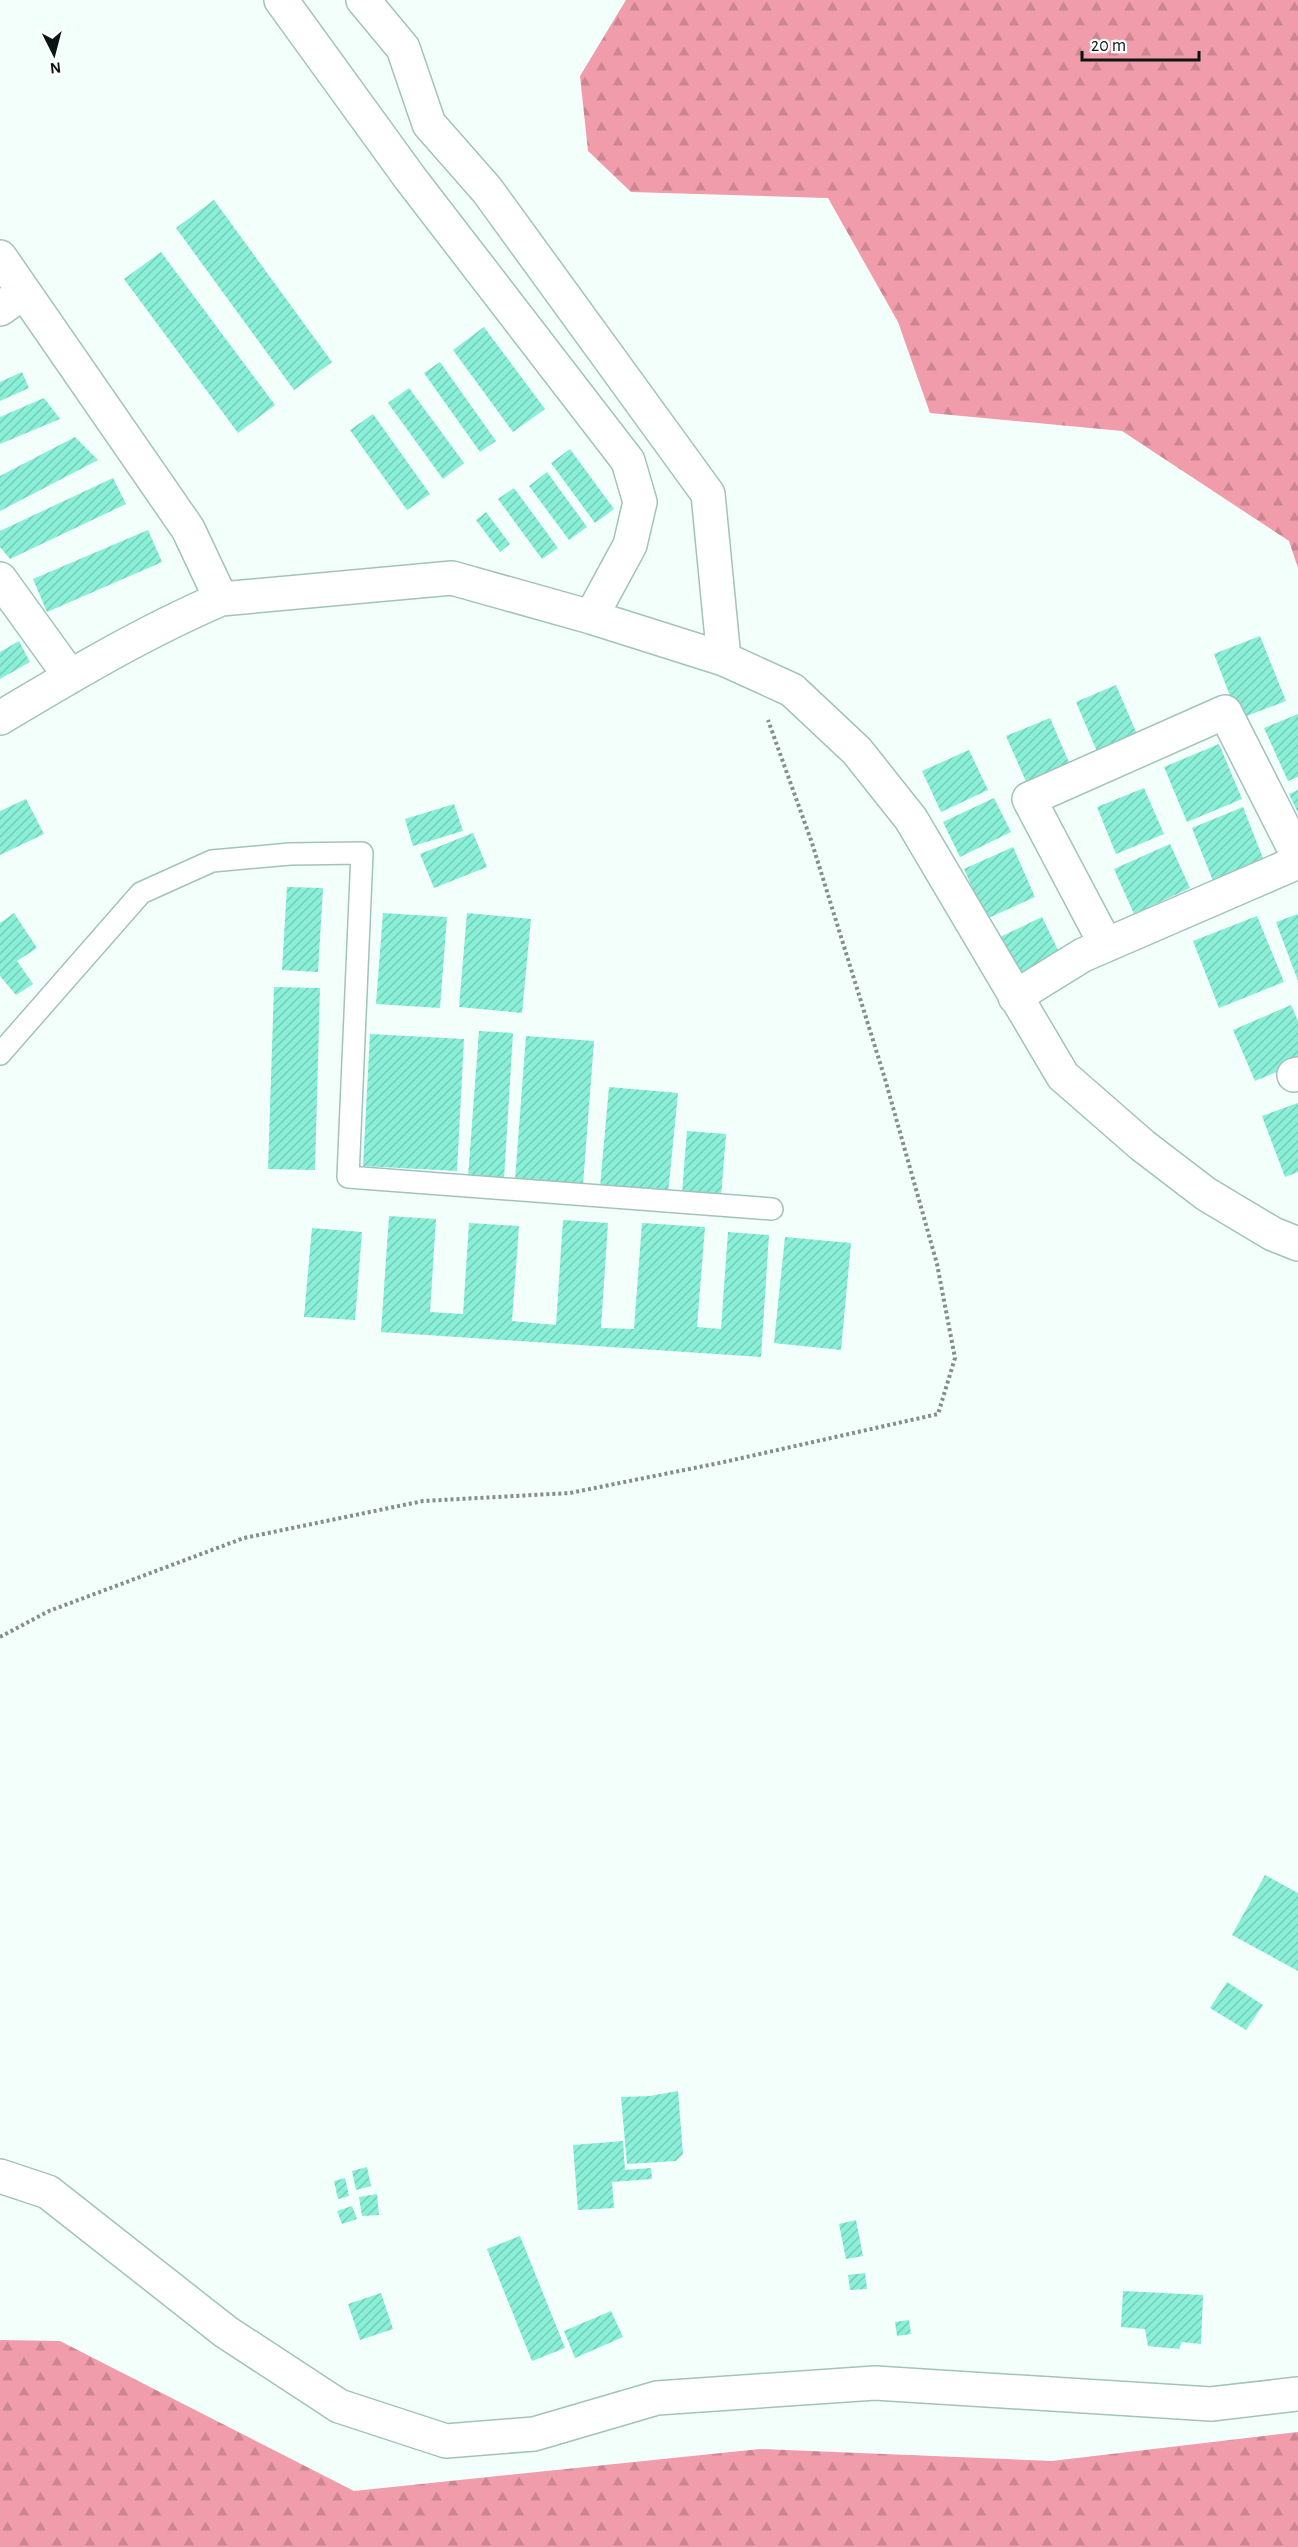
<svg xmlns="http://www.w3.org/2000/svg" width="1298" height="2547" font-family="'Alegreya Sans',sans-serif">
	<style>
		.forest { fill: url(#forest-firs) }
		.building { fill: url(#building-hatch) }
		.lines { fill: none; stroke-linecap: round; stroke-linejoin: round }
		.service-casing { stroke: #a2c3ba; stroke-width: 24 }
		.minor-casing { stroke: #a2c3ba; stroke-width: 36 }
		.tertiary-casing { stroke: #a2c3ba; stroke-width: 36 }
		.path { stroke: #828f8b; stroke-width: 4; stroke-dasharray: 3 3; stroke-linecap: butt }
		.service { stroke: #fff; stroke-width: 21 }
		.minor { stroke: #fff; stroke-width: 33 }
		.tertiary { stroke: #fff; stroke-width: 33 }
	</style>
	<defs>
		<pattern id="forest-firs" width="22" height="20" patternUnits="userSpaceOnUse" patternTransform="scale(1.5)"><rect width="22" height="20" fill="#f09cab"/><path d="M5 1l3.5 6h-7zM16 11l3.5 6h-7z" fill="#cc8692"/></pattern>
		<pattern id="building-hatch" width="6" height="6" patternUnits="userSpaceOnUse" patternTransform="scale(1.5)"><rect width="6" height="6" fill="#8aefd7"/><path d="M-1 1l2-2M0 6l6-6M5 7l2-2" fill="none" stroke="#76ccb8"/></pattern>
	</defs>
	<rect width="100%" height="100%" fill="#f2fffb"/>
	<!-- forest -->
	<path class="forest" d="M626,0H1298V568L1289,541L1122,431L930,413L898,322L828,198L631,192L588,151L580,76Z
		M0,2340L60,2341L354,2491L760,2449L1052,2461L1298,2432V2547H0Z"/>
	<!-- building -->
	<path class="building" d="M214,200L332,362L294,390L176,228Z
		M161,252L275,405L238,433L124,279Z
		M484,327L545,409L513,432L453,350Z
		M440,362L496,441L480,452L424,373Z
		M22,372L29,388L0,401V382Z
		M409,388L464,463L443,479L388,403Z
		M44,398L60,419L0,444V417Z
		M373,414L430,494L407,510L350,430Z
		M75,437L98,460L0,511V476Z
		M570,449L614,509L595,523L551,463Z
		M547,472L587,527L569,540L529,486Z
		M113,478L126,504L10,559L0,547V531Z
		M514,488L558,548L542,559L498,499Z
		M486,512L510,544L500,552L476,520Z
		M148,530L162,562L47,612L33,579Z
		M1260,636L1286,701L1239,719L1214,654Z
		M19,641L30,662L0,679V652Z
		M1116,685L1139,739L1099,756L1076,702Z
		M1298,714V777L1288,781L1264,728Z
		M1050,718L1071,767L1028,786L1006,736Z
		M1219,744L1242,799L1187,822L1164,767Z
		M969,750L988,790L941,812L922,771Z
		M1144,788L1164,834L1116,854L1097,807Z
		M1298,790V813L1289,794Z
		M994,798L1011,832L960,857L943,822Z
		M26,799L44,834L0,855V811Z
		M454,804L463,831L413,846L405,819Z
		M1243,807L1264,861L1213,881L1192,828Z
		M473,833L487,867L434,888L420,854Z
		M1170,844L1190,888L1134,914L1114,869Z
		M1013,847L1035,897L986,919L964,869Z
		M287,887L323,888L318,972L282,970Z
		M14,913L37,948L17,961L33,984L16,995L0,976V923Z
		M383,913L447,917L440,1008L376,1004Z
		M467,913L531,919L522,1013L459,1007Z
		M1298,914V981L1276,922Z
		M1257,916L1284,982L1219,1008L1193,941Z
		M1042,917L1062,958L1019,979L998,938Z
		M274,987L320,988L315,1170L268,1169Z
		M1291,1005L1298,1021V1063L1255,1081L1233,1030Z
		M479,1031L513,1033L504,1179L468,1177Z
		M370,1034L464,1039L457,1171L363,1166Z
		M526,1036L594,1041L583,1185L515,1180Z
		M609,1087L678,1093L668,1193L600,1187Z
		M1298,1103V1172L1285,1177L1262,1116Z
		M687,1131L726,1134L721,1197L682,1193Z
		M389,1216L436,1219L430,1312L463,1314L469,1223L519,1226L512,1321L556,1325L563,1220L608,1223L601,1328L634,1329L642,1223L705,1227L697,1327L721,1329L728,1232L769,1235L761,1357L381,1332Z
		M312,1228L362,1232L355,1320L304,1317Z
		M785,1237L851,1243L841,1350L774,1343Z
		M1265,1875L1298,1893V1971L1232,1935Z
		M1227,1982L1263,2005L1246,2030L1210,2008Z
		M678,2091L683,2154L676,2161L627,2164L621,2097L650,2096Z
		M623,2141L625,2170L651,2168L652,2179L612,2182L614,2208L578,2210L573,2145Z
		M367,2167L371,2186L356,2190L352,2171Z
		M345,2178L349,2196L338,2199L334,2181Z
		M377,2194L379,2215L362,2216L359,2197Z
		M352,2206L357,2219L342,2224L337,2211Z
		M856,2220L863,2256L846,2259L839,2224Z
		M520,2236L565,2348L532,2361L487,2249Z
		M865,2273L867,2289L850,2290L848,2275Z
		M1123,2291L1203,2295L1201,2344L1182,2342L1179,2349L1148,2346L1145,2329L1121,2327Z
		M381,2293L393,2329L360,2340L348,2304Z
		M611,2311L623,2337L575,2358L564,2331Z
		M909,2320L911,2334L897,2336L895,2322Z"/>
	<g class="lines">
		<!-- service casing -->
		<g class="service-casing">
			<path id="service" d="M0,1054L141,893L212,861L290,854L362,853L348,1177L772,1209"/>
		</g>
		<!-- minor casing -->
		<g class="minor-casing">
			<path id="minor" d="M281,0L410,178L628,461L640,502L630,545L591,617
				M363,0L403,48L429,124L487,190L708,494L724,659
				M0,257L188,529L221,599
				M0,309L24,292
				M0,579L70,676
				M0,718C72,675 144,632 221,599L452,578L591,617L724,659L792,690L857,751L911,819L1063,1076L1142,1145L1206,1194L1273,1234L1298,1244
				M1106,945L1029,799L1225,712L1298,856
				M1015,997L1083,955L1298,862
				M1294,1075L1298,1074"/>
		</g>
		<!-- tertiary casing -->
		<g class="tertiary-casing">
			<path id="tertiary" d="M0,2176L48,2192L226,2332L339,2406L446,2441L534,2434L657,2398L875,2383L1211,2404L1298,2394"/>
		</g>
		<!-- path -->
		<path class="path" d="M0,1637L49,1611L244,1538L423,1501L570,1493L724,1462L938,1414L955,1358L937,1264L885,1079L812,843L768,720"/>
		<!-- service -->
		<use href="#service" class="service"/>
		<!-- minor -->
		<use href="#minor" class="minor"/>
		<!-- tertiary -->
		<use href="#tertiary" class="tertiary"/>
	</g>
	<!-- north arrow -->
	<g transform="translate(54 54) rotate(174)" stroke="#ffffff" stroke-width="4.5" paint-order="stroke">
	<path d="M0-4.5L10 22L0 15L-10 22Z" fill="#0a1613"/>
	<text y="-9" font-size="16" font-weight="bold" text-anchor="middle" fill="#0a1613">N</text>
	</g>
	<!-- scale -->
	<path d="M1082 51v9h117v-9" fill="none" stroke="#0a1613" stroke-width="3"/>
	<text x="1091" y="51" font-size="18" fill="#0a1613" stroke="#ffffff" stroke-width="4.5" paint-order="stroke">20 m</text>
</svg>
